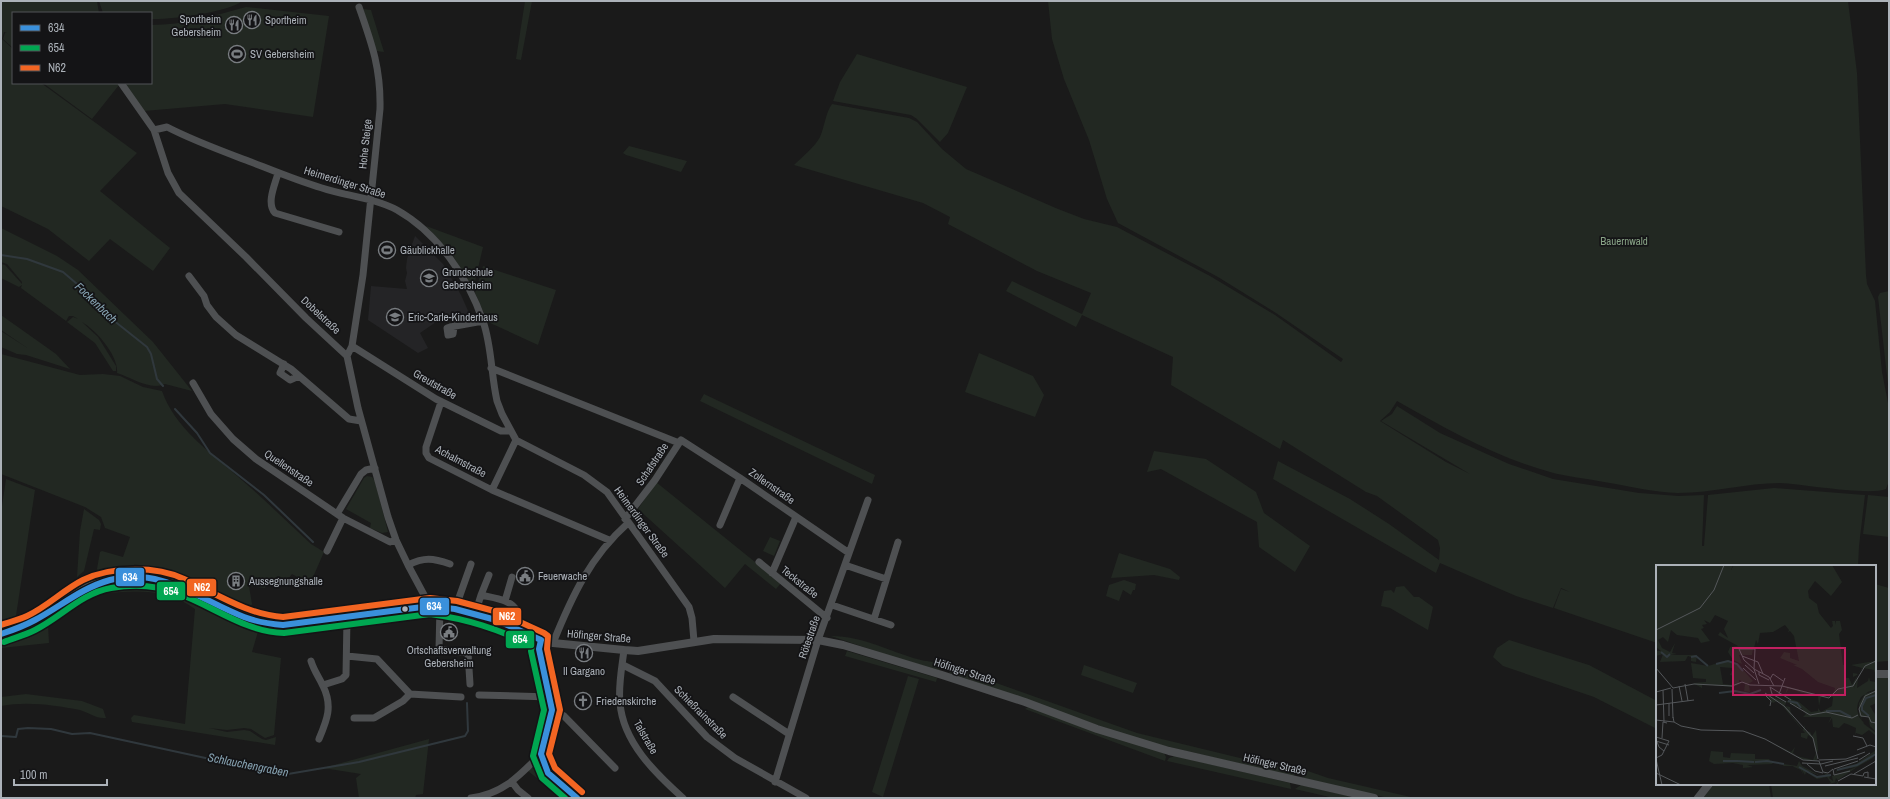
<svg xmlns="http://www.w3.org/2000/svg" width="1890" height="799" font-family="'Archivo Narrow',sans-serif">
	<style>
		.built { fill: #242426 }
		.green { fill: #222822 }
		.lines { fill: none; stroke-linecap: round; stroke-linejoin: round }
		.stream { stroke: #30383d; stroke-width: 2 }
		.minor { stroke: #4e5052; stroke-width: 7 }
		.tertiary { stroke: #4e5052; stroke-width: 8 }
		.bus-1-casing { stroke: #141416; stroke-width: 9 }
		.bus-2-casing { stroke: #141416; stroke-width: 9 }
		.bus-3-casing { stroke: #141416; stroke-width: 9 }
		.bus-1 { stroke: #3a90db; stroke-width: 6 }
		.bus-2 { stroke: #00a651; stroke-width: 6 }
		.bus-3 { stroke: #f26522; stroke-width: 6 }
		.bus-dot { fill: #acb2b9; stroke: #141416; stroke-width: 1.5 }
		.labels { text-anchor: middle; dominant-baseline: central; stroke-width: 3.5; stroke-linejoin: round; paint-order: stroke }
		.poi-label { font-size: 11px; fill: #acb2b9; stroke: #141416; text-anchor: start }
		.street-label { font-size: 11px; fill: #acb2b9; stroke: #141416 }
		.park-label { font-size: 11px; fill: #87a285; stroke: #141416 }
		.water-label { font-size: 12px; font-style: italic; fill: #86a2b1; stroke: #141416 }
		.inset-river { fill: none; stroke: #30383d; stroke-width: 2 }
		.inset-road { fill: none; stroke: #54575a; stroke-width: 1 }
		.view { fill: #c12060; fill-opacity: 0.15; stroke: #c12060; stroke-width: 2 }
		.inset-edge { fill: none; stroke: #acb2b9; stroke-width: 2 }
		.line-badge { stroke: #141416; stroke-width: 1.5 }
		.badge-label { font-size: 11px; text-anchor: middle; font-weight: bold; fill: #fff }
	</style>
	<rect width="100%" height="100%" fill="#1a1a1a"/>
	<!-- built -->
	<path class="built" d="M415,236L443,264L461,295L469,313L436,322L420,333L428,348L418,353L368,320L371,286L407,289L405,281L407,273L406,268L407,259Z"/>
	<!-- green -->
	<path class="green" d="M1,1H97L99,13H13V48L3,39L5,33H7L4,32L2,39L13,49V83H41L137,153L100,191L170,248L153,271L110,239L89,261L48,229L1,206Z
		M99,1H242C230,12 168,20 151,19V13H103Z
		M525,1H532L521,60L516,59Z
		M1048,1H1848L1857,73L1866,275L1867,284L1875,301L1882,372L1889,408V481L1886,489C1869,496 1803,484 1780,483C1746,483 1713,493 1678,493C1653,492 1628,486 1604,482C1586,478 1567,477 1550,472C1495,457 1447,429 1397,401L1390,412L1380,421L1446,462L1470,474L1381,421L1392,414L1397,406L1440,433L1509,464L1553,479L1639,493L1678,496L1704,495L1702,546H1704L1708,495L1774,488L1865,495L1859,546L1858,566H1657V643L1554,608L1561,589L1570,592L1561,588L1553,608L1516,596L1440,563L1436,573L1273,479L1278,461L1350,499L1389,524L1439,560L1440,548L1438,540L1377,496L1366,492L1283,440L1280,449L1171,385L1173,357L1082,315L1076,327L1006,291L1012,281L1082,314L1091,293L1037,271L948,224L950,217L923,203L794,165C803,156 814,148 820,137C825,126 825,114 832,104L909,118L917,122L942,149L966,169L1058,209L1084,219L1117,227L1210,276L1275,315L1341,362L1343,359L1276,313L1218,277L1118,223L1107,199L1089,140L1064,79L1052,39Z
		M246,7L329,16L313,117L225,104L144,111L123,83H151V25C184,25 214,16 246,7Z
		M363,9L371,10L384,52L376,51Z
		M857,54L967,87L948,133L940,142L917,119L911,115L833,101L840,82Z
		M43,83H119V85L92,119Z
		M629,146L687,161L681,172L626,155L623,153Z
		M426,226L483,247L473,290L452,254Z
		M1,228L57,256L78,270L153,342L192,391L165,384C150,391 131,377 117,373C119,356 96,330 82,322L98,337L116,366V371H113L95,343L67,322L73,317L78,319L73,316H69L66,321L21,288L22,285L19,287L1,278V264L5,265L22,284V282L7,264L1,262Z
		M483,266L556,290L538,345L488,322L475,293Z
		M1889,291V393L1878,297L1880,293Z
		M1,315L56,354L70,369L26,355L17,354L1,347V331L29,349L1,330Z
		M979,353L1033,376L1044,395L1035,417L965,392Z
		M1,354L80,375L103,374L120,376L143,387L162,391C175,428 208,450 236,475C262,497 286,521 311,544L324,552L310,584L292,574L288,579H269L265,588L249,586L252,604L248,613L189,584L162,575L143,572L107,576L100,574L97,569L100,552L102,551L123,557L130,537L105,528L101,517L85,507L1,474Z
		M704,394L875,475L872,484L700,401Z
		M1154,451L1206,459L1256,492L1264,513L1310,546L1295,572L1259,547L1257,522L1161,469L1147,472Z
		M367,476L372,477L375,481L388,532L382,533L370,528L371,523L346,509L364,478Z
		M6,479L35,490L16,616L1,620V513Z
		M656,482L781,583L776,589L745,564L725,588L638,509Z
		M1868,495L1889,497V537L1863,534Z
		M84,509L99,520L101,524L100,530L94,529L84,571L77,577L80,531Z
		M770,537L780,541L774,556L763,551Z
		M1119,553L1170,569L1180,577L1179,580L1154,575L1111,578Z
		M83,575L88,576L89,580L87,583L72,591L30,619L1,630V624L24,616L33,611Z
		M1124,580L1136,584L1135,590H1133L1131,595L1123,590L1119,601L1106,596L1109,585Z
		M132,583C180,583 215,614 259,628L252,652L281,658L274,735L265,738L251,729L244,728L227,730L209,728L227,732L244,730L250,731L262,739L266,740L276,737L275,745L132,722L131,718L134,715L185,724L195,609C167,588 134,590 101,594V588Z
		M1875,584L1889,588V661L1875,662Z
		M1404,586L1414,597H1419L1433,607L1428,630L1390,608L1381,606L1384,591L1391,590L1394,593L1396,587Z
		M94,588L97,592L95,597L76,602L33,631L1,642V636L81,593Z
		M48,625L49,643L1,648V645L28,637Z
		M831,636C864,636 890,652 921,660C929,662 936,661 942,666L939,670L893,657Z
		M1509,640L1589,665L1657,701V729L1594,697L1503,666L1493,657L1497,648Z
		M847,651L937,678L936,682L845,656Z
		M953,664L974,675L1137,733L1273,766L1289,767L1296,771L1295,775L1292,776L1140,740L950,673L947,670L948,666Z
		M1084,665L1137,683L1133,693L1081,675Z
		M908,676L919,679L883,797L872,792Z
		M1889,677V798H1773L1771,784H1875V678Z
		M26,694L82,701L103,709L106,718C96,719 90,713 80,710C55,705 26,701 1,706V697Z
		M1028,707L1164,753L1166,757L1165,761L1025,709Z
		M429,739L423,794L416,795L415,798H359L356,778L361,774L323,768Z
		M1175,756L1290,783L1291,789L1167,761L1169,758Z
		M531,767L572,798H562L528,771Z
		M1305,770L1328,778L1415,798H1388L1303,778L1301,773Z
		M1714,784H1769L1771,798H1703Z
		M1301,785L1358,798H1334L1295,789Z"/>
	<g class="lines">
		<!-- stream -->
		<path class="stream" d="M1,255L27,259L63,272L98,302L108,316L147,347L151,354L157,379L163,386
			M175,409L197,433L210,453L264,495L313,542
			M1,736L16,737L18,729L28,728L51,729L72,734L90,733L210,759L288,774L359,762L465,736L468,731L467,703"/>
		<!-- minor -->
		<path class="minor" d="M121,83L154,130L168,173L179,193L246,257L306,318L347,356L358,408L388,517L396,540L408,565L430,606
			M154,130L167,127C194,141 222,151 251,162C274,171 298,181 322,188C346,196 375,198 397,210C438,233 468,278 483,321C492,347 491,375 497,401L502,414L516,440L584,475L607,492L689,607L692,618L694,641
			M278,173C275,185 266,203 275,213L339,232
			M189,276L204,296L207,305L216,317L236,335L291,369L349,419L361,421
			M454,326L453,334L448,335L447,328L450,327L483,321
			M352,346L436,399L501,431H511
			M347,356L352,346L363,275L380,109C381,69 372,44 359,7
			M284,364L280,373L290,380L299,376
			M491,368L679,443
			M193,383L211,414L233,439L256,459L343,518L390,542L396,540
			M441,402L426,447V453L429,458L492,490L609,540
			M492,490L516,440
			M337,514L361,474L366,470L375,468
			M625,519L655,480L681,440L740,478L849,553
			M720,525L740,478
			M327,551L343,518
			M759,562L827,618
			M408,565C424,557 433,558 450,564
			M845,565L886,579
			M772,573L796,517
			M481,595L489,575
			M505,601L512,577
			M832,605L891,625
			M440,607L439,649L468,653L470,684
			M455,609L471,564
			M475,614L481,595C493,598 511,599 517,611L514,627
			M874,619L898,542
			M553,643C572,596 590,557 628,523
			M624,650C622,667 618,686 620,703C623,742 655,773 683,798
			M347,656L377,659L410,694
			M311,661C314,671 319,677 323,686C333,706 327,720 319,739
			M623,665L655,681L707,737L735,758L806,798
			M323,685L342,679L346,675L347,618
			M479,695L551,697
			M733,697L789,734
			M552,710L564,716L615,768
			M354,718H374L403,701L410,694L461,697
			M512,782L518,790L528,798
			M775,782L818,640L868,500
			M471,798C503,794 519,776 541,754"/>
		<!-- tertiary -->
		<path class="tertiary" d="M1,634L31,623L87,587L109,580L143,577L179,585L252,619L274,625L359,617L430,606L455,609L496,620L541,640L553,643L624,650L638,651L714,639L818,640L843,645L942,675L1025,702L1097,729L1169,751L1374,798
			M541,640L539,649L552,710L541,754L548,773L577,798
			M1875,674H1889
			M1698,798L1709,784"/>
		<!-- bus-1 casing -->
		<g class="bus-1-casing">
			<path id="bus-1" d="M1,634C13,630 24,626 35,620C60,607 81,588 110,580C160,566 200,600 244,617C257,622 270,624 283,625L430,606L455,609L496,620L541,640
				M541,640L539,649L552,710L541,754L548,773L577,798"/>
		</g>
		<!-- bus-2 casing -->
		<g class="bus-2-casing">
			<path id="bus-2" d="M4,642C14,638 25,635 35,630C61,617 82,593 111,588C133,584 156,585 177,593C213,606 245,632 284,633L430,614C468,619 497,629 532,645L531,651L544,710L533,756L542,778L565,798"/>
		</g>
		<!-- bus-3 casing -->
		<g class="bus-3-casing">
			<path id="bus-3" d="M1,625C9,622 19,620 27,616C47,607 63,590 83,580C111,566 156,566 184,579C215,593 248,615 283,617L430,598L457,601L498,612L544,633L548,636L547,649L560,710L549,754L555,768L582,792"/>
		</g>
		<!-- bus-1 -->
		<use href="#bus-1" class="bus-1"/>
		<!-- bus-2 -->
		<use href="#bus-2" class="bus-2"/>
		<!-- bus-3 -->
		<use href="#bus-3" class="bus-3"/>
	</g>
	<!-- icons -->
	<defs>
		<g id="restaurant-ring" transform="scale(0.9)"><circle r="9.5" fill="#141416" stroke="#797d81" stroke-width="1.5"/><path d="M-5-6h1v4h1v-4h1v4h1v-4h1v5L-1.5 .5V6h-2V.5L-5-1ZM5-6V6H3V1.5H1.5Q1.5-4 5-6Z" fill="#797d81"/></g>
		<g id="stadium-ring" transform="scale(0.9)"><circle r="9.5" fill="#141416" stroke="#797d81" stroke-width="1.5"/><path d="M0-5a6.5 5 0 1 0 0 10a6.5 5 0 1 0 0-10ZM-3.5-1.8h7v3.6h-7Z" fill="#797d81"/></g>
		<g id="school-ring" transform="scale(0.9)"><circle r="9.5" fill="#141416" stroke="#797d81" stroke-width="1.5"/><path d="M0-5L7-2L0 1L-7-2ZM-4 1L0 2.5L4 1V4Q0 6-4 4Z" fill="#797d81"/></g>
		<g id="civic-ring" transform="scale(0.9)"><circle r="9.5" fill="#141416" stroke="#797d81" stroke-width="1.5"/><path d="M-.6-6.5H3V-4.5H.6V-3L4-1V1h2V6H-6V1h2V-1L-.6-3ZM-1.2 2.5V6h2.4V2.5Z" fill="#797d81"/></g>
		<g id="building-ring" transform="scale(0.9)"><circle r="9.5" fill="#141416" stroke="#797d81" stroke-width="1.5"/><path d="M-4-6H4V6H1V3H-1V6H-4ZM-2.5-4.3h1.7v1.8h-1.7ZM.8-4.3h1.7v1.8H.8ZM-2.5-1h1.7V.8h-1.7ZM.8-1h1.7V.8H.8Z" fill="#797d81"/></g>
		<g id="church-ring" transform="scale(0.9)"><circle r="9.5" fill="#141416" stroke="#797d81" stroke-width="1.5"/><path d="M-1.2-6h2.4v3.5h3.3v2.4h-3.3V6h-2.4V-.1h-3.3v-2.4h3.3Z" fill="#797d81"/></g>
	</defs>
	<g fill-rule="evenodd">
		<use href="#restaurant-ring" x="252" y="20"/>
		<use href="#restaurant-ring" x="234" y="25"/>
		<use href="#stadium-ring" x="237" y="54"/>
		<use href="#stadium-ring" x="387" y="250"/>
		<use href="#school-ring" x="429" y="278"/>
		<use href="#school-ring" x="395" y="317"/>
		<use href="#civic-ring" x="525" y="576"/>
		<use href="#building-ring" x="236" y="581"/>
		<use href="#civic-ring" x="449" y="632"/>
		<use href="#restaurant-ring" x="584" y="653"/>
		<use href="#church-ring" x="583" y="701"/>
	</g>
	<!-- markers -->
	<circle class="bus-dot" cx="405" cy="609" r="3.5"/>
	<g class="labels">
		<!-- poi labels -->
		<g class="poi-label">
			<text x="221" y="19" text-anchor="end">Sportheim<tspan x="221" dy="13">Gebersheim</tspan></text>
			<text x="265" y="20">Sportheim</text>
			<text x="250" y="54">SV Gebersheim</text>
			<text x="400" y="250">Gäublickhalle</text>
			<text x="442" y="272">Grundschule<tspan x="442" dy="13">Gebersheim</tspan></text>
			<text x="408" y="317">Eric-Carle-Kinderhaus</text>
			<text x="538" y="576">Feuerwache</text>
			<text x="249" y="581">Aussegnungshalle</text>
			<text x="449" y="650" text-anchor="middle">Ortschaftsverwaltung<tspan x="449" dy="13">Gebersheim</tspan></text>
			<text x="584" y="671" text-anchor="middle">Il Gargano</text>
			<text x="596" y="701">Friedenskirche</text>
		</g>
		<!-- street labels -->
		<g class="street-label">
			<text transform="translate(365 144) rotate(-84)">Hohe Steige</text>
			<text transform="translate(345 182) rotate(17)">Heimerdinger Straße</text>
			<text transform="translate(321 315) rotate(43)">Dobelstraße</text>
			<text transform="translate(435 384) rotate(30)">Greutstraße</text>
			<text transform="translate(461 461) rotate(28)">Achalmstraße</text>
			<text transform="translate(652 464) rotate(-56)">Schafstraße</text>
			<text transform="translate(289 468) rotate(34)">Quellenstraße</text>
			<text transform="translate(772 486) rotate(35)">Zollernstraße</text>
			<text transform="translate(642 522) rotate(54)">Heimerdinger Straße</text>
			<text transform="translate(800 582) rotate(39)">Teckstraße</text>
			<text transform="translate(599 636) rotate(5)">Höfinger Straße</text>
			<text transform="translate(809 637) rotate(-71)">Rötestraße</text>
			<text transform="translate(965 671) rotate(18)">Höfinger Straße</text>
			<text transform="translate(701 712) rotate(45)">Schießrainstraße</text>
			<text transform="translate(646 737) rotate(60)">Talstraße</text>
			<text transform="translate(1275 764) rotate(13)">Höfinger Straße</text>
		</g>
		<!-- park labels -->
		<g class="park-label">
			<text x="1624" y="241">Bauernwald</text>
		</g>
		<!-- water labels -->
		<g class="water-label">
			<text transform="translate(96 303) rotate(44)">Fockenbach</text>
			<text transform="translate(248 765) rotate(11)">Schlauchengraben</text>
		</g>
	</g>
	<!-- overview -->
	<g transform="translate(1656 565)">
		<rect width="220" height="220" fill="#1a1a1a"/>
		<path d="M0,0H77L75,5L78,0H176L186,17L175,31L159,16L152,26L153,33L161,39L163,48L175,63L177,61L176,56H179L180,60V56H184L186,65L183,69L187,100H190L189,113H193L196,120L201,111L198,124L202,112L201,123L212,116L213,112L214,116L220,117V124L212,127L205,132L202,138L201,144L203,152L208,158L203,150V138L209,129L220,125V138L214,141L220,151V167L214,161L212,151L205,152L208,159L220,168V171L213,165L206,170L200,168L199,171L200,163L191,159L188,158L183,163L177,162L176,153L172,159L175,152H147L150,149L145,143L130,137L129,141L134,142L135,150L147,165L149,160V166L154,167L156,171L160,165L162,185L159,195L161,191V195H159L154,196L149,195L146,194L101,170L135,187L139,182L137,188L141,191L157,195L160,188L157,174L152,170L151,174L145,172V168H149L124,138L128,140L121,136L117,138L108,129L129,137L135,134L143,137L155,147L162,146V143L165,147L176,141L177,132H165L163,141L162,131L146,128L133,123L129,130L131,123L126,120L171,132L178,127L166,121L178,127L179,123L162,117L146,104L137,100H141L124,93L128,87L134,88V93L143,96L138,71L134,66L132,67L133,65L129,60L117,67L104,68L102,79L100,75L98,83H92L97,84L96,90H83L86,99L77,95L72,87L74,82L82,81L62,70L64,67L72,73L68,64L72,56L59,50L54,58L48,55L51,59L46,60L48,63L45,64L54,76L45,78L42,73L21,70L15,65L12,77L7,72L2,75L6,83L14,87L19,78L16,88L21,89L13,90H41L40,97L35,96V92L32,91L29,96L4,97L7,89L0,91V86H5L0,82ZM72,95L82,99L97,116L92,119L83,115V118H85L93,120L94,127L85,126H88L89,119L86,118L77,122L46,119V123L37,118L50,117V114L37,113L35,98L52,101ZM64,102L77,103L74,110L78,111L76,120L67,119ZM219,96L220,98V111L218,105L207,103L201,110L197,112V108L202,109L206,103L195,100ZM220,185L217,193L201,202L182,205L179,210L181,204L200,199ZM55,186L67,187V192L74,193L75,188L99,189V194H113L117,199L91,200L97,202L87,203V200L77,198L58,199L53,196ZM143,196L146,201L163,210L151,206L161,212L170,211L168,208L175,210L173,213L177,216L176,211L201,202L182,215L180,213L179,217L181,216L183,220H180L181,217L169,220L175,218L171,212L161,214L150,207L149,210L146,205L147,210L145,205L138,202L137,201H127L128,199L141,201Z" fill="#222822" fill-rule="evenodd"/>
		<path class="inset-river" d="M5,87L11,92L14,89M35,92L40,91L52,101M60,99L72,96L81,99L87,106M63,128L79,126L94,129L105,125M132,136L141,138L145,143M170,146H184L195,152M213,151L206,145V141L210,133L220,130M67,196H82M82,196L98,197M99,197L111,196L128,199M143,202L161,212L175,210M181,205L201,200L220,189"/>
		<path class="inset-road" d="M0,65L44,43L58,25L68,0M86,91L102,97L107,109M89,100L98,108M0,103L17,123M87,103L100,115M98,104L99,84H83L88,95L98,104L103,119M98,104L113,112L118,121M103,107V110L113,115M114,114L117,109L127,116M29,119L32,136M23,121L26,136M114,122L135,135M114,122L116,129L130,137M17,123L38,119L76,121L86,117L94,120L126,121L173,133L182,124L197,121L209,101L220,96M16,124L17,153M7,125L8,157M220,126L209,131L203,144L205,151L213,152L215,157L220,158M0,127L15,123M109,128L128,141L157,173L162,194M108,129L115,136L114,141M123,129L129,113M13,138V151M134,138L154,150L170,147L196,153L202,150M0,140L38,135M17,152L18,157L25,161L45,165L87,166L109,174L147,195L163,196M0,155L18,157M197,171L207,173L211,181M0,172L13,176L6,190L0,193M6,173L7,157L11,158M0,174L3,182L8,186M0,176L13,180M201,185L214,180L220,182M0,194L6,220M163,195L190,194L209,187M203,195L214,188M163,196L167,207L172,208L177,204L178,210M146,198L165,199L177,196M151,199L159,206L167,208M169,201L202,193M178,204L202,196M0,208L25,220M198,209L220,196M178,210L194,206M207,211L208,208L212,207V212M208,212L220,214M182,216L195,209L207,211"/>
		<path class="view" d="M77,83H189V130H77Z"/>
		<rect width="220" height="220" class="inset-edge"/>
	</g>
	<g class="line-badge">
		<rect x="115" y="567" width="30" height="20" rx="4" fill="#3a90db"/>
		<rect x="186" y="578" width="31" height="19" rx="4" fill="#f26522"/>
		<rect x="156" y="581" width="30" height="20" rx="4" fill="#00a651"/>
		<rect x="419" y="597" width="31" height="19" rx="4" fill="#3a90db"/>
		<rect x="492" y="607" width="30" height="19" rx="4" fill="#f26522"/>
		<rect x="505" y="630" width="30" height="19" rx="4" fill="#00a651"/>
	</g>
	<g class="badge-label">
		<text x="130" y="581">634</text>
		<text x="202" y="591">N62</text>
		<text x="171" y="595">654</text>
		<text x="434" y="610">634</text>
		<text x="507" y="620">N62</text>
		<text x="520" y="643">654</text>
	</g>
	<!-- border -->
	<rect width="1890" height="799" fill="none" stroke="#acb2b9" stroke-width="4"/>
	<!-- legend -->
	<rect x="12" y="12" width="140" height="72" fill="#141416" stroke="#515357"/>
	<rect x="20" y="25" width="20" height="6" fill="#3a90db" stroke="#515357"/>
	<text x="48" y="32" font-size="12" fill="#acb2b9">634</text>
	<rect x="20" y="45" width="20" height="6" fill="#00a651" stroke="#515357"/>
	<text x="48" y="52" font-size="12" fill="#acb2b9">654</text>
	<rect x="20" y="65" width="20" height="6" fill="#f26522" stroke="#515357"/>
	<text x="48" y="72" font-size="12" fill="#acb2b9">N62</text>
	<!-- scale -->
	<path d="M14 779v6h93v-6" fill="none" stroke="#acb2b9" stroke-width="2"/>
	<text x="20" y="779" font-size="12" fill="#acb2b9" stroke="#141416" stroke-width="3" paint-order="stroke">100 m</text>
</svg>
